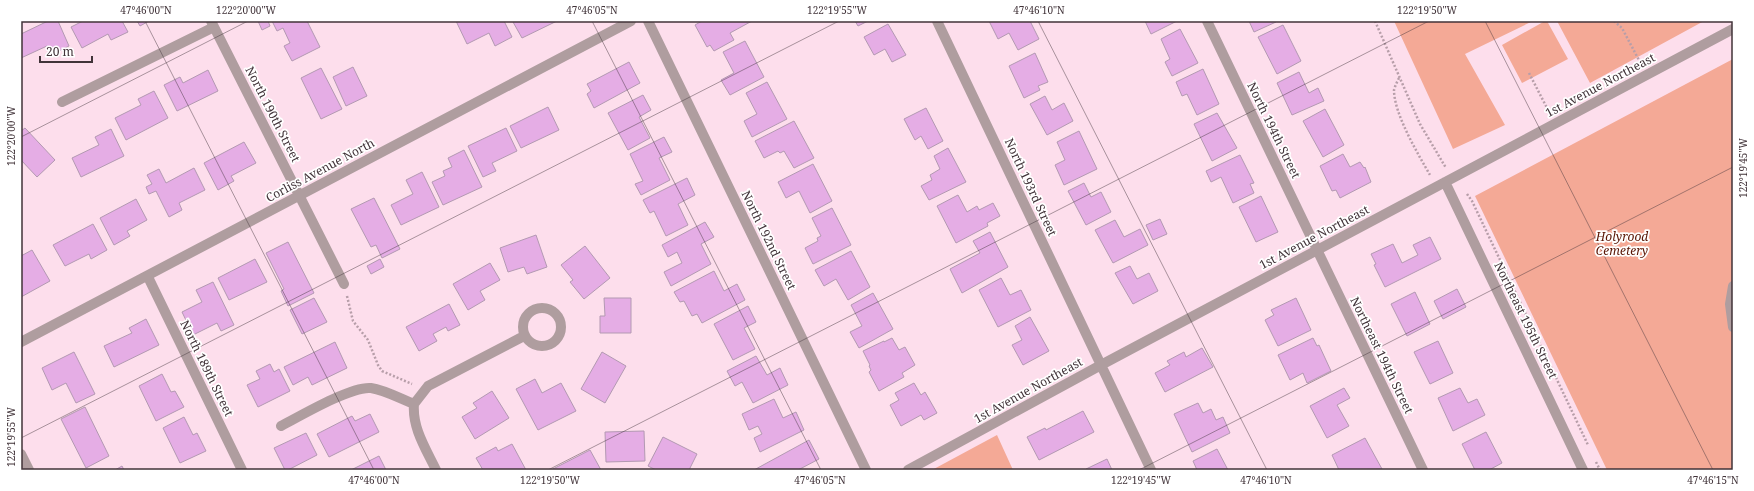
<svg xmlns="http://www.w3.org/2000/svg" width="1754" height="491" font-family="'Noto Serif',serif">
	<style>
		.green { fill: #f4a996 }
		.building { fill: #e5ade5; stroke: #b399b2 }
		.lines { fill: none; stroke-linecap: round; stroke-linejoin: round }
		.path { stroke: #b79ea9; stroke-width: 2.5; stroke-dasharray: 2 2; stroke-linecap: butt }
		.minor { stroke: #af9d9f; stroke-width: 10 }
		.ticks { fill: none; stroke: #413339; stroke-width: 1; stroke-opacity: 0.45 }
		.labels { text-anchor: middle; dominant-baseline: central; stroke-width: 3.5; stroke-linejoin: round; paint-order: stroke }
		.street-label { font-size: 12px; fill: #413339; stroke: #fff }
		.park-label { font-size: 12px; font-style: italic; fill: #5a1504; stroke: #fff }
		.neatline { fill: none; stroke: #413339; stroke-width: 1.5 }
		.ticks-label { font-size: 10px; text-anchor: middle; fill: #413339 }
	</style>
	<rect width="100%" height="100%" fill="#fddeec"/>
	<!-- green -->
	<path class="green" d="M1394,21H1533L1465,54L1505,125L1453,149Z
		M1545,21H1547L1568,59L1522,83L1502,45Z
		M1557,21H1704L1590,83Z
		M1733,59V470H1607L1475,196Z
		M997,435L1013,470H932Z"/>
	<!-- building -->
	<path class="building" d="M48,21H58L69,46L51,55L47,46L21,58V34Z
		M83,21H122L128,32L111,40L108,34L82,48L71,27Z
		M137,21H149L140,26Z
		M258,21H268L270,26L262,30Z
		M272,21H307L320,47L292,61L284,46L290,43L283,28L277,31Z
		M456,21H504L512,37L495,46L489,33L467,44Z
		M516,21H557L522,38L513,22Z
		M702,21H752L730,33L734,40L714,51L710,45L707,47L695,25Z
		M855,21H868L858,26Z
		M989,21H1030L1039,39L1018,50L1009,33L998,39Z
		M1145,21H1177L1151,34Z
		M1249,21H1276V22L1254,32Z
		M888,24L906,55L892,62L885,49L874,55L864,37Z
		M1283,25L1301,61L1277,74L1258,37Z
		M1180,29L1198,63L1172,76L1165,62L1170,59L1161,39Z
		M745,41L764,77L730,95L721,80L734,73L723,52Z
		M1035,53L1048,82L1038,86L1040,90L1024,98L1009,66Z
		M629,62L640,83L594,108L587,94L591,91L587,84Z
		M353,67L367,96L346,106L333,77Z
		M321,68L342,109L321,119L301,78Z
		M1203,69L1219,104L1197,115L1187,94L1182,96L1176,82Z
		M208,70L218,91L177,111L164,85L180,77L183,83Z
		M1299,72L1309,93L1318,88L1324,101L1292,115L1277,83Z
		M767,82L787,119L752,137L744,121L757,114L746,93Z
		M154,91L168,118L126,140L115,118L141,105L138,99Z
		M643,95L651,110L639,117L650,138L628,150L608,113Z
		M1045,96L1052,110L1064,103L1073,121L1047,135L1030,104Z
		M548,107L559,130L521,148L510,126Z
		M926,108L943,141L928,149L921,136L915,140L904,119Z
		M1325,109L1344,145L1323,157L1303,121Z
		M1217,113L1237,148L1212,161L1194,124Z
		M794,121L814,158L794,168L784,151L780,153L778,151L764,158L755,141Z
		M25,128L55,160L37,177L21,160V131Z
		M506,128L517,151L492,163L496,171L483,177L468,146Z
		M111,129L124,156L81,177L72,158L99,145L95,137Z
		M1079,131L1097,169L1064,185L1055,165L1065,160L1057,142Z
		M664,137L672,152L659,158L670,180L641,195L635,184L643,181L630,154Z
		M244,142L256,163L231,176L234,181L218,190L204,163Z
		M948,148L966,182L929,200L921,186L932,180L930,175L940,169L934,156Z
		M464,150L482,187L443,205L432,182L445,176L443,171L452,167L448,158Z
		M1343,154L1350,167L1360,162L1364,168L1365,167L1371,182L1340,198L1336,190L1332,191L1320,166Z
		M1240,155L1254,183L1250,184L1254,193L1233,203L1221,177L1211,182L1206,171Z
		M813,164L832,201L810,213L799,191L786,198L778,182Z
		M194,168L205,190L179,203L182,210L169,217L156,191L149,194L146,187L152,184L147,175L159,169L166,183Z
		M422,172L439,207L401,225L391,205L413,194L406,180Z
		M687,178L695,195L678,204L688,225L666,236L654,211L650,213L643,200Z
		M1084,183L1091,197L1101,192L1111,212L1086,225L1068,191Z
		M958,195L967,212L977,206L979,210L993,203L1000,216L987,223L988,226L956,243L937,206Z
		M1261,196L1278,232L1256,242L1239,207Z
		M374,198L400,249L382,258L376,245L371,247L351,209Z
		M136,199L147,220L127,231L130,236L114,245L100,218Z
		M832,208L851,245L813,264L805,248L818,241L817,238L821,236L812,218Z
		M1160,219L1167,234L1153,240L1146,225Z
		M1115,220L1124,237L1140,229L1148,245L1113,263L1095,230Z
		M705,222L714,237L701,244L711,264L671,286L664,272L682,263L677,252L668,257L662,245Z
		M93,224L107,250L91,259L89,254L65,266L53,245Z
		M990,232L1008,267L962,293L950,269L980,253L973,241Z
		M536,235L547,267L527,274L524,267L508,272L500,248Z
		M1430,237L1441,259L1385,287L1374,265L1376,264L1371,254L1393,244L1402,263L1418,255L1413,245Z
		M288,242L314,293L288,306L281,291L284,289L266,253Z
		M585,246L610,278L584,299L570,282L573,280L561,265Z
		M32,250L50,281L21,297V256Z
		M851,251L870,287L848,300L836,279L824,286L815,270Z
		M255,259L267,282L229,300L218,278Z
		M380,259L384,267L371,274L367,266Z
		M490,263L500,280L480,291L485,300L468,310L453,284Z
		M1130,266L1137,279L1149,273L1158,291L1133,304L1115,273Z
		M714,271L724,291L737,284L745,300L702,323L697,314L692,316L684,301L680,302L674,292Z
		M1001,278L1010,295L1021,290L1031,310L998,327L979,290Z
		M213,282L234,325L221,331L217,323L193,335L182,312L202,302L196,290Z
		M1457,289L1466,307L1443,319L1434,301Z
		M1415,292L1430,324L1407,336L1391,304Z
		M873,293L893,329L859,348L850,332L862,326L851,305Z
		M314,298L327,322L302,334L290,310Z
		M604,298H631V333H600V316H605Z
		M1296,298L1311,330L1278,346L1265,320L1274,315L1271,310Z
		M449,304L460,325L448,331L446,327L433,334L437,341L419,351L406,327Z
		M748,306L756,322L744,328L755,349L733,360L714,324Z
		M1030,317L1049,351L1023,365L1012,345L1022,340L1015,326Z
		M146,319L159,345L114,367L104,346L132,333L129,328Z
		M892,338L899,350L905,347L915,365L902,373L904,377L879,391L869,372L871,370L869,366L870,365L863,351L884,341V342Z
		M1313,338L1317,346L1319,345L1331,371L1307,383L1303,373L1290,380L1278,355Z
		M1438,341L1453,373L1430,384L1414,352Z
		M335,342L347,368L312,385L308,377L293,385L284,367Z
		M1202,348L1213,367L1165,392L1155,373L1170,365L1167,361L1184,352L1186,357Z
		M74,352L95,394L76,403L66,383L52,390L42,368Z
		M602,352L626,366L605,403L581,389Z
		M756,356L767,375L780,368L788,385L753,403L742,382L735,386L727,371Z
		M270,364L274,372L279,369L290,391L258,407L247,385L260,379L256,371Z
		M162,374L171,392L175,391L184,407L156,421L139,386Z
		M535,379L542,393L561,383L576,411L538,430L516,389Z
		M914,383L921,395L925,392L937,413L924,420L921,415L901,426L890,405L899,400L895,393Z
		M1344,388L1350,398L1337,405L1349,426L1327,438L1310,406Z
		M1460,388L1468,403L1477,399L1485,415L1453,431L1438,398Z
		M492,391L509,418L475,439L462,417L477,408L473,403Z
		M774,399L783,418L796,412L804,430L760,452L754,438L762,434L758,426L749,430L742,414Z
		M1198,403L1203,413L1211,409L1216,420L1223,417L1230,433L1192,452L1174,414Z
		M85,407L109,456L86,468L61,419Z
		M1083,411L1094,432L1039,460L1027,437L1045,428L1046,430Z
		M370,414L379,432L329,457L317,434L352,416L355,421Z
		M184,417L193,435L197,433L206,451L180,463L163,428Z
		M644,431L645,461L606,462L605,432Z
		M1486,432L1502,463L1489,470H1475L1462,444Z
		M306,433L317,455L288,470H285L274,448Z
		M663,437L697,454L689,470H656L648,466Z
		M1365,438L1382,469L1339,470L1332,455Z
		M809,440L819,459L798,470H754Z
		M512,444L526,470H483L476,458L496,447L498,451Z
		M1217,449L1228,470H1197L1193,461Z
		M590,450L601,470H553V469Z
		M379,456L386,470H351Z
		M1107,459L1112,470H1086V469Z
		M122,466L124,470H115Z"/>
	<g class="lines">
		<!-- path -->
		<path class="path" d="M1375,21L1420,124L1446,168
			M1614,21L1622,28L1641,64
			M1529,73L1547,108
			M1399,78C1397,82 1395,86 1394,90C1394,114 1418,154 1430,175
			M1467,194L1472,201L1588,445
			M347,296L353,321L368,340L378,365L382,371L412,384
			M1596,462L1600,470"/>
		<!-- minor -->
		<path class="minor" d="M211,21L344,284
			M648,21L866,470
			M937,21L1151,470
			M1207,21L1423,470
			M62,102L214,27
			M1445,182L1583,470
			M148,277L242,470
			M1733,286L1730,304L1733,327
			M523 327a19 19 0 1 1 38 0a19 19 0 1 1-38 0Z
			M21,342L631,21
			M414,404L428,386L524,336
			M281,426C300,416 351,386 371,388C385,390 401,399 414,404C412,428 426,449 436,470
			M21,454L29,470
			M908,470L1101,365L1733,29"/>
	</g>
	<!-- ticks -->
	<path class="ticks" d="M145,21L374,470M592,21L821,470M1038,21L1267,470M1485,21L1713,470M21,137L248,21M21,438L839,21M548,470L1429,21M1139,470L1733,167M1729,470L1733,468"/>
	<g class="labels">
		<!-- street labels -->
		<g class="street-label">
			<text transform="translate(1600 85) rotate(-28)">1st Avenue Northeast</text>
			<text transform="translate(273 114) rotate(63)">North 190th Street</text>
			<text transform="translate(1274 130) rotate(64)">North 194th Street</text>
			<text transform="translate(320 170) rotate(-28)">Corliss Avenue North</text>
			<text transform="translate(1031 187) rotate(65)">North 193rd Street</text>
			<text transform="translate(1314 237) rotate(-28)">1st Avenue Northeast</text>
			<text transform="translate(769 240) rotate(64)">North 192nd Street</text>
			<text transform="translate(1526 320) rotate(64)">Northeast 195th Street</text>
			<text transform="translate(1382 355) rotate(64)">Northeast 194th Street</text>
			<text transform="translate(207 368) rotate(64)">North 189th Street</text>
			<text transform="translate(1028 390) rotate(-29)">1st Avenue Northeast</text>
		</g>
		<!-- park labels -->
		<g class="park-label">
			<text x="1622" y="236">Holyrood<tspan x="1622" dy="14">Cemetery</tspan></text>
		</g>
	</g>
	<!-- border -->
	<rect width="1754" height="491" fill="none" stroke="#ffffff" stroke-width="44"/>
	<!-- scale -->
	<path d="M40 56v6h52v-6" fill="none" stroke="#413339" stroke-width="2"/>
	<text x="46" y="56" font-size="12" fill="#413339" stroke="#ffffff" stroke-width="3" paint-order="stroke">20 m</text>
	<rect x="22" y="22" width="1710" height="447" class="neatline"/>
	<g class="ticks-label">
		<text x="146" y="14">47°46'00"N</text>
		<text x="246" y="14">122°20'00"W</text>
		<text x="592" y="14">47°46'05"N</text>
		<text x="837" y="14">122°19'55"W</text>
		<text x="1039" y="14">47°46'10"N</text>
		<text x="1427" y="14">122°19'50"W</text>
		<text transform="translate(11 136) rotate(-90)" y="4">122°20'00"W</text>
		<text transform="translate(1743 168) rotate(-90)" y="4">122°19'45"W</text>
		<text transform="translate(11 437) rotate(-90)" y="4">122°19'55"W</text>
		<text x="374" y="484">47°46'00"N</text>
		<text x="550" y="484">122°19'50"W</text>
		<text x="820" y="484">47°46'05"N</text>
		<text x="1141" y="484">122°19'45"W</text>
		<text x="1266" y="484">47°46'10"N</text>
		<text x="1713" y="484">47°46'15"N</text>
	</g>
</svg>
